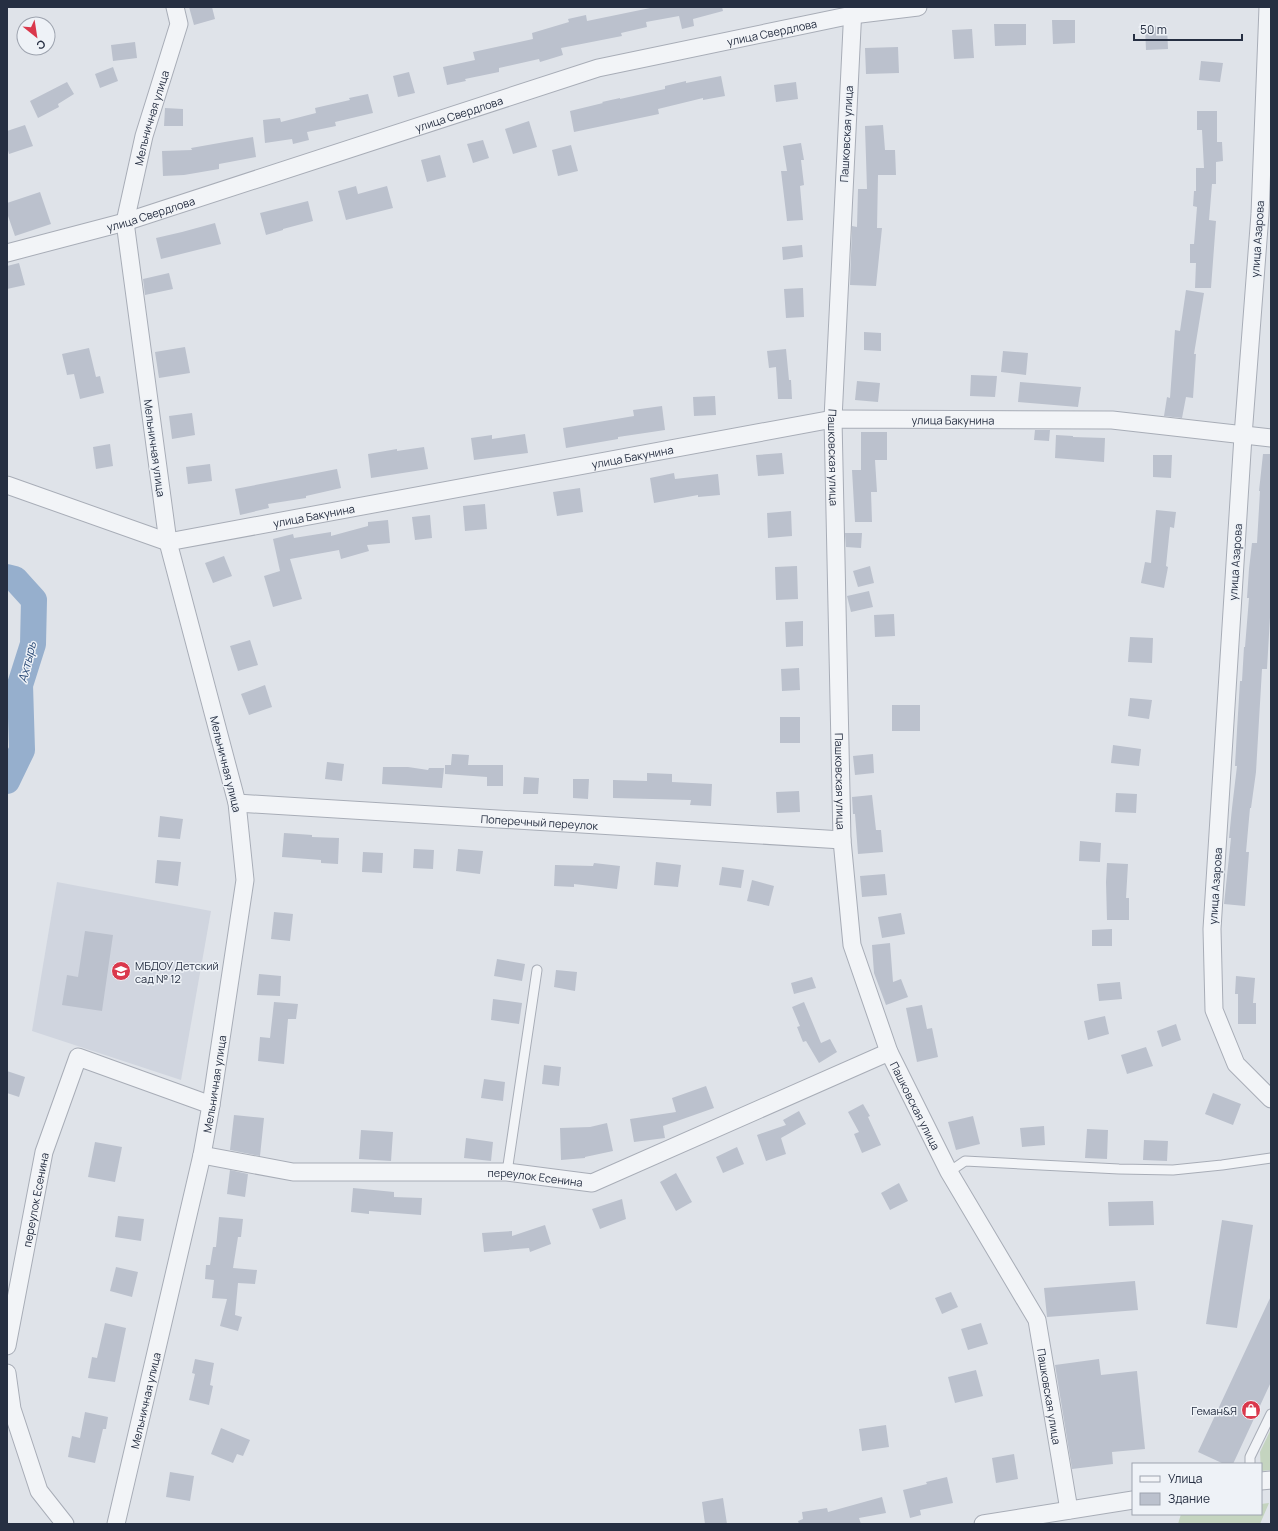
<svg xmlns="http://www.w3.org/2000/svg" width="1278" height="1531" font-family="Manrope,sans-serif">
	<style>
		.built { fill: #d0d5df }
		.green { fill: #c4d4bf }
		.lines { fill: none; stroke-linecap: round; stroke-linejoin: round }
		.river { stroke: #96afcd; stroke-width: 26 }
		.building { fill: #bbc1cd }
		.lane-casing { stroke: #a8adb7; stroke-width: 11 }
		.street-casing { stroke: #a8adb7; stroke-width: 19 }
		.lane { stroke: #f2f4f7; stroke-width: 9 }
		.street { stroke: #f2f4f7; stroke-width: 17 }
		.labels { text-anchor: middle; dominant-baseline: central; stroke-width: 3; stroke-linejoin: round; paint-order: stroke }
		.street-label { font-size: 11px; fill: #262f42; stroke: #eef2f7 }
		.poi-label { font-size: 11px; fill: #262f42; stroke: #eef2f7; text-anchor: start }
		.water-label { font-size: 12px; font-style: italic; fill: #2d4d79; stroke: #eef2f7 }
	</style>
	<rect width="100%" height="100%" fill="#dfe3e9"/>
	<!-- built -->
	<path class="built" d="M57,882L211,911L181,1080L32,1031Z"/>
	<!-- green -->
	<path class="green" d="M1271,1429V1470L1261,1471L1260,1452Z
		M1269,1503L1260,1524H1178L1181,1514H1261V1504Z"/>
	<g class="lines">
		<!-- river -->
		<path class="river" d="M7,577L15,579L34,600L33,644L20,685L22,750L7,781"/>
	</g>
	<!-- building -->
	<path class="building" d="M189,7H212L215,19L194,25Z
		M655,7H722L723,11L693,19L694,26L682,29L679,16L646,22L647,27L621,33L622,36L561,48L563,55L540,62L539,59L499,68V72L465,79L466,81L447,85L443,67L475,60L473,52L533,39L532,33L569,22L568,19L586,15L587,21Z
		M1052,20H1075V43L1053,44Z
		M994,24H1026V45L995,46Z
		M1167,26L1168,49L1146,50L1145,27Z
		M972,29L974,58L954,59L952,30Z
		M135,42L137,58L113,61L111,45Z
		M898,47L899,73L866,74L865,48Z
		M1201,61L1223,63L1220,82L1199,80Z
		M113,67L118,81L100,88L95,74Z
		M409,72L415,93L398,97L393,76Z
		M721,76L725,96L703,100V98L658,109L659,114L574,132L570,111L603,103L602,102L620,98V99L665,89V86L686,81V83Z
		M67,82L74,94L58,104L59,107L38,118L30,101Z
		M796,82L798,99L776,102L774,85Z
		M368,94L373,113L335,122L336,126L307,132L309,140L293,144L292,139L265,143L263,120L280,118L281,122L316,113L315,108L350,100L349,98Z
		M165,108L183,109V126H164Z
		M1197,111H1217V142H1222L1223,161L1216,162V184H1212L1209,220L1216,221L1211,288H1195L1196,263H1190V244H1194L1197,207L1193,206L1194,191H1196V168H1204L1202,130H1197Z
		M529,121L537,147L513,154L505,129Z
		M25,125L33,146L9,154L7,147V131Z
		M883,125L885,150H895L896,175H878L877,228H882L876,286L850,285L852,226L857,227L858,189H867L865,126Z
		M253,137L256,157L219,164V169L184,175L163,176L162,151L192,150L191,148Z
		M483,140L489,158L473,163L467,144Z
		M801,143L804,160H801L804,185L800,186L803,220L787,221L781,171H787L783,146Z
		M571,145L578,171L558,176L552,150Z
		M440,155L446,177L427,182L421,160Z
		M356,186L358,194L387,186L393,208L346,220L338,191Z
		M40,192L51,224L15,236L7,213V203Z
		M308,201L313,221L283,229V230L266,235L260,213Z
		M215,223L221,244L161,259L156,238L182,232Z
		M802,245L803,257L783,260L782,247Z
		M19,263L25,285L7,289V266Z
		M169,273L173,289L145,295L143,279Z
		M803,288L804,317L786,318L784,289Z
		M1186,290L1204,293L1194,354H1196L1193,398L1186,397L1182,418L1164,416L1167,397L1170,398L1175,330L1180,331Z
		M864,332L881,333V351L864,350Z
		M185,347L190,373L159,378L155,352Z
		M89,348L96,377L100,376L104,393L80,399L74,374L67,375L62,354Z
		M786,349L789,380H791L792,399H778L776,367L769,368L767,351Z
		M1003,351L1028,353L1026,375L1001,372Z
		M971,375L997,376L995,397L970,396Z
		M857,381L880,383L878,402L855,400Z
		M1020,382L1081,387L1078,407L1018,402Z
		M715,396L716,415L694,416L693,397Z
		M662,406L665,430L618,437V439L566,448L563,428L634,416L633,410Z
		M192,413L195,435L172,439L169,416Z
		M1035,430H1050L1049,441L1034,440Z
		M861,432H887V460H875L877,492H871L872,522H855L852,470H861Z
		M525,434L528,453L474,460L471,438L492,435V439Z
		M1056,435L1073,436V437L1105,438L1104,462L1055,458Z
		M110,444L113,466L96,469L93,447Z
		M424,447L428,469L371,478L368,454L397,449V451Z
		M782,453L784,474L758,476L756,455Z
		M1263,454H1271V600L1267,669H1262L1256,772L1251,808H1250L1246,852H1249L1245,906L1224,904L1231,838H1229L1232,808L1237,766H1235L1237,730L1240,681H1242L1244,647H1245L1249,598H1247L1249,569L1252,543H1257L1260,491H1259Z
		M1153,455H1172L1171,478L1153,477Z
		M210,464L212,481L188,484L186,467Z
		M337,469L341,488L306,496V498L268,504L269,508L240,515L235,489Z
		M674,473L675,479L718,474L720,495L698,497V495L654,503L650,478Z
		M580,488L583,512L557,516L553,492Z
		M485,504L487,529L465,531L463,506Z
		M1156,510L1176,512L1174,528L1170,527L1166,566L1168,567L1164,588L1141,583L1145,562L1151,563Z
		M791,511L792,536L768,538L767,513Z
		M430,515L432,538L415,540L412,517Z
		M388,520L390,543L367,545L369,551L341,559L339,550L290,559L302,599L273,607L264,576L280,571L273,539L293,534L294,538L331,532V536L368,526V522Z
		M845,533H862L861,548L846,547Z
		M224,556L232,576L213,583L205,563Z
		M797,566L798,599L776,600L775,567Z
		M870,566L874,583L858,587L853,571Z
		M869,591L873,607L851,612L847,596Z
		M894,614L895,636L875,637L874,615Z
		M803,621V646L786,647L785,622Z
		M1130,637L1153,638L1152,663L1128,662Z
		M250,640L258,665L238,671L230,646Z
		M799,668L800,690L782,691L781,669Z
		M265,685L272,707L249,715L241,694Z
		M1130,698L1152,700L1149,719L1128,716Z
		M892,705H920V731H892Z
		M780,717H800V743H780Z
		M1113,745L1141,749L1139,766L1111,763Z
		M452,754L469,755L468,765H503V786H487V777L445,774V765H451Z
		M873,754L874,773L855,775L853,756Z
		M327,762L344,764L342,781L325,779Z
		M383,767H408L428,770L429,768H444L442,788L382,784Z
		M647,773L672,774V782L712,784L711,806L690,805L691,800L613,798V780L647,781Z
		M524,777L539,778L538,794H523Z
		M573,779H589L588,799L573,798Z
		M799,791L800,812L777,813L776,792Z
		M1116,793L1137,794L1136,813L1115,812Z
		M872,795L876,830H881L883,852L858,854L855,814H853L852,797Z
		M160,816L183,819L180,839L158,837Z
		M284,833L312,835V837L339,838L338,864L321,863V860L282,857Z
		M1080,841L1101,843L1100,862L1079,861Z
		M414,849L434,850L433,869L413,868Z
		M458,849L483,851L480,874L456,871Z
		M363,852L383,853L382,873L362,872Z
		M157,860L181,862L178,886L155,883Z
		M656,862L681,865L678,887L654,885Z
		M594,863L620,866L617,889L574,884V887L554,886L555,865L593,866Z
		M1107,863L1128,864L1126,898H1129V920H1107L1106,882Z
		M722,867L744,870L741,888L719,885Z
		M885,874L887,895L862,897L860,876Z
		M752,880L774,886L769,906L747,901Z
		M274,912L293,914L290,941L271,939Z
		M901,913L905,934L882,938L878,917Z
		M1112,929V946H1092V930Z
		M85,931L113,935L102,1011L62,1005L67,975L78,977Z
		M890,943L893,982L901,979L908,997L886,1005L874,973L872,945Z
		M497,959L525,964L522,981L494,976Z
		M556,970L577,972L575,991L554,987Z
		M259,974L281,976L280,996L257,995Z
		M1236,976L1255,978L1253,1003H1256V1024H1238V994H1235Z
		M812,977L816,988L794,994L791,983Z
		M1120,982L1122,999L1099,1001L1097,984Z
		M493,999L522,1003L519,1024L491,1020Z
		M274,1002L298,1004L296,1019H288L284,1064L258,1061L260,1037L270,1038Z
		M804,1002L821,1043L830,1039L837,1052L819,1063L806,1041L803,1042L797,1027L800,1026L792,1007Z
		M922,1005L927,1029L932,1028L938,1057L917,1062L906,1008Z
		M1105,1016L1109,1034L1088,1040L1084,1021Z
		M1176,1024L1181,1040L1162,1047L1157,1031Z
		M1146,1047L1153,1066L1127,1074L1121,1055Z
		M544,1065L561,1067L559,1086L542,1084Z
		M7,1071L25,1077L19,1097L7,1093Z
		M484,1079L505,1082L503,1101L481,1098Z
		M706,1086L714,1108L663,1126L665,1138L634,1142L630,1119L676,1112L672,1098Z
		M1213,1093L1241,1104L1233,1125L1205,1114Z
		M863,1104L870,1116L868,1117L881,1145L862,1153L854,1134L859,1132L848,1112Z
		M799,1111L806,1124L781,1138L786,1154L766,1161L757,1135L786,1125L783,1120Z
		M234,1115L264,1118L260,1156L230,1150Z
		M973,1116L980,1144L956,1150L948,1122Z
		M607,1123L613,1151L585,1157V1158L561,1160L560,1128L590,1127Z
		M1044,1126L1045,1145L1022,1147L1020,1128Z
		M1087,1129L1108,1130L1107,1159L1085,1158Z
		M361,1130L393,1132L391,1161L359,1159Z
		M466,1138L493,1142L491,1161L464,1158Z
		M1144,1140L1168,1141L1167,1161L1143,1160Z
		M95,1142L122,1147L115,1182L88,1177Z
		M737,1147L744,1164L723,1173L716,1157Z
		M230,1170L248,1174L245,1197L227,1194Z
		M676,1173L692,1202L676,1211L660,1182Z
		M899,1183L908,1201L890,1210L881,1193Z
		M353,1188L394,1192V1197L422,1198L421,1215L369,1211V1214L351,1212Z
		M622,1199L626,1219L600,1229L592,1209Z
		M1153,1201L1154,1225L1109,1226L1108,1202Z
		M118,1216L144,1219L141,1241L115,1237Z
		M219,1217L243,1219L241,1237H238L233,1268L257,1270L255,1284L238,1283L235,1315L242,1317L238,1331L220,1326L227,1299L212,1298L214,1280L205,1279L206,1265H210L213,1247H216Z
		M1222,1220L1253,1225L1237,1328L1206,1324Z
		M545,1225L551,1244L530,1252L529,1248L484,1252L482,1233L512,1231V1236Z
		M116,1267L138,1272L132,1297L110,1291Z
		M1135,1281L1138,1310L1047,1317L1044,1288Z
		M951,1292L958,1307L942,1314L935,1298Z
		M1271,1296V1382L1233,1464H1224L1198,1452Z
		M105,1323L126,1328L115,1382L88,1378L92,1357L97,1358Z
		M981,1323L988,1344L968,1350L961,1329Z
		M195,1359L214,1363L210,1385L213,1386L209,1405L189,1400L195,1374L192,1373Z
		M1099,1359L1101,1375L1137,1371L1145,1449L1112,1452L1113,1464L1072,1469L1055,1365Z
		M976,1370L983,1396L955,1403L948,1377Z
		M85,1412L108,1417L106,1429H103L95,1463L68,1457L72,1436L80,1438Z
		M886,1425L889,1447L862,1451L859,1429Z
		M221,1428L250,1440L243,1456L237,1454L233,1463L211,1454Z
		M1014,1454L1018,1479L996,1483L992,1458Z
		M170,1472L194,1476L190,1501L166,1497Z
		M947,1477L953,1503L920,1510L921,1515L910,1518L903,1490L927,1484L926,1482Z
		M882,1497L886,1513L859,1518L861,1524H799L798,1521L803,1519L802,1512L827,1508L828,1512Z
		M723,1498L727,1524H705L702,1502Z"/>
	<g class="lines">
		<!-- lane casing -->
		<g class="lane-casing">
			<path id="lane" d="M507,1172L537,970
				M949,1172L965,1161L1119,1169L1173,1170L1222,1165L1271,1158
				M1250,1464V1457L1271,1414"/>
		</g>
		<!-- street casing -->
		<g class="street-casing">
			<g id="street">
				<path id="s1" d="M853,7L833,419L842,840L852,945L889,1052L949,1172L1037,1320L1069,1510"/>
				<path d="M1268,7L1260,214L1243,436L1212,929L1214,1010L1236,1064L1271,1099"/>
				<path id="s2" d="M7,253L125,222L598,68L852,15L918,7"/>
				<path id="s3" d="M7,485L168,542L833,419L1112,420L1271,438"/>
				<path id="s4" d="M237,803L842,840"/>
				<path id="s5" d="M202,1155L293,1172H507L592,1183L889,1052"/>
				<path id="s6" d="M7,1346L44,1152L78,1057L211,1105"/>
				<path d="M7,1373L12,1409L39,1491L65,1524"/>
				<path d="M1261,1481L1271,1480"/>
				<path id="s7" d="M116,1524L202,1155L211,1105L245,880L237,803L168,542L125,222L144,136L179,24L175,7"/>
				<path d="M983,1524L1133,1500"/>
			</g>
		</g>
		<!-- lane -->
		<use href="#lane" class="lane"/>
		<!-- street -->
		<use href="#street" class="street"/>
	</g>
	<!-- icons -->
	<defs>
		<g id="school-disc" transform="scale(1)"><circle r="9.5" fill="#da384c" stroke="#eef2f7"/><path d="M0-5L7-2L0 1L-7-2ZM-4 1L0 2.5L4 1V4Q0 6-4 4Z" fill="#fff"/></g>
		<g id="shop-disc" transform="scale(1)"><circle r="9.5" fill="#da384c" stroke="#eef2f7"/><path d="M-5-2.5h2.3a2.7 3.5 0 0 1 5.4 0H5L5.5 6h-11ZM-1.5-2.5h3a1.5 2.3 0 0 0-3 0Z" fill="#fff"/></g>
	</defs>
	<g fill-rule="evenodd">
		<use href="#school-disc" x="121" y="971"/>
		<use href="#shop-disc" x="1251" y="1410"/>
	</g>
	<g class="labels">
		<!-- street labels -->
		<g class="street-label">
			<text stroke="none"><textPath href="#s2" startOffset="797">улица Свердлова</textPath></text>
			<text stroke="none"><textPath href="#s2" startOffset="473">улица Свердлова</textPath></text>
			<text stroke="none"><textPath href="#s7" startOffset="1435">Мельничная улица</textPath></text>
			<text transform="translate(846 134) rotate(-87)">Пашковская улица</text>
			<text stroke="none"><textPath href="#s2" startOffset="149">улица Свердлова</textPath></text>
			<text transform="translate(1257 239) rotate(-86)">улица Азарова</text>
			<text stroke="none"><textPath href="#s3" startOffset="967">улица Бакунина</textPath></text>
			<text transform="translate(155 448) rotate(82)">Мельничная улица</text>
			<text stroke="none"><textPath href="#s3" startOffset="643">улица Бакунина</textPath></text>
			<text stroke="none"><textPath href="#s1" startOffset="451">Пашковская улица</textPath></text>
			<text stroke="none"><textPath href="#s3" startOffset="319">улица Бакунина</textPath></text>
			<text transform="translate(1235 562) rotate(-86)">улица Азарова</text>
			<text transform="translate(226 764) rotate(76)">Мельничная улица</text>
			<text stroke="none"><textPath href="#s1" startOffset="775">Пашковская улица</textPath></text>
			<text stroke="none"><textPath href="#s4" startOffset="303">Поперечный переулок</textPath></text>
			<text transform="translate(1215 886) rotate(-86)">улица Азарова</text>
			<text stroke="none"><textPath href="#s7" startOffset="451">Мельничная улица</textPath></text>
			<text stroke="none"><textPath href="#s1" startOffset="1112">Пашковская улица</textPath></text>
			<text stroke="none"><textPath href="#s5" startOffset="335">переулок Есенина</textPath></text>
			<text stroke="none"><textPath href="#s6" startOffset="149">переулок Есенина</textPath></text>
			<text stroke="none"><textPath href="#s1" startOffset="1436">Пашковская улица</textPath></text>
			<text stroke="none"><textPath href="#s7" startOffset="127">Мельничная улица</textPath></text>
		</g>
		<!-- poi labels -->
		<g class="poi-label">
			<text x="135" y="965">МБДОУ Детский<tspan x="135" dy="13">сад № 12</tspan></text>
			<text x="1237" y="1410" text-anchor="end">Геман&amp;Я</text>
		</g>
		<!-- water labels -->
		<g class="water-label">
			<text transform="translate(27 662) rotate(-76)">Ахтырь</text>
		</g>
	</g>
	<!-- border -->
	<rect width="1278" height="1531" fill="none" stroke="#262f42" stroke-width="16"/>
	<!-- legend -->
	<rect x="1132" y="1463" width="130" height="52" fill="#eef2f7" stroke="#9ea4af"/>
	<rect x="1140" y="1476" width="20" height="6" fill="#f2f4f7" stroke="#9ea4af"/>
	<text x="1168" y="1483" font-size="12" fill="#262f42">Улица</text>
	<rect x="1140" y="1493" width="20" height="12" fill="#bbc1cd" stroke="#9ea4af"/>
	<text x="1168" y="1503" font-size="12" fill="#262f42">Здание</text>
	<!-- north arrow -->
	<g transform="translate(36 36) rotate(150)"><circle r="19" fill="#eef2f7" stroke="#9ea4af"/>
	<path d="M0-3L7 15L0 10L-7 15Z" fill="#da384c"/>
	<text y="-6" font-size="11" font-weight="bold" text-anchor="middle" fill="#262f42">С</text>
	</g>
	<!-- scale -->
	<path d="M1134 34v6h108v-6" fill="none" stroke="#262f42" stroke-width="2"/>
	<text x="1140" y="34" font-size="12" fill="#262f42" stroke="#eef2f7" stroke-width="3" paint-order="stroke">50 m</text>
</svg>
